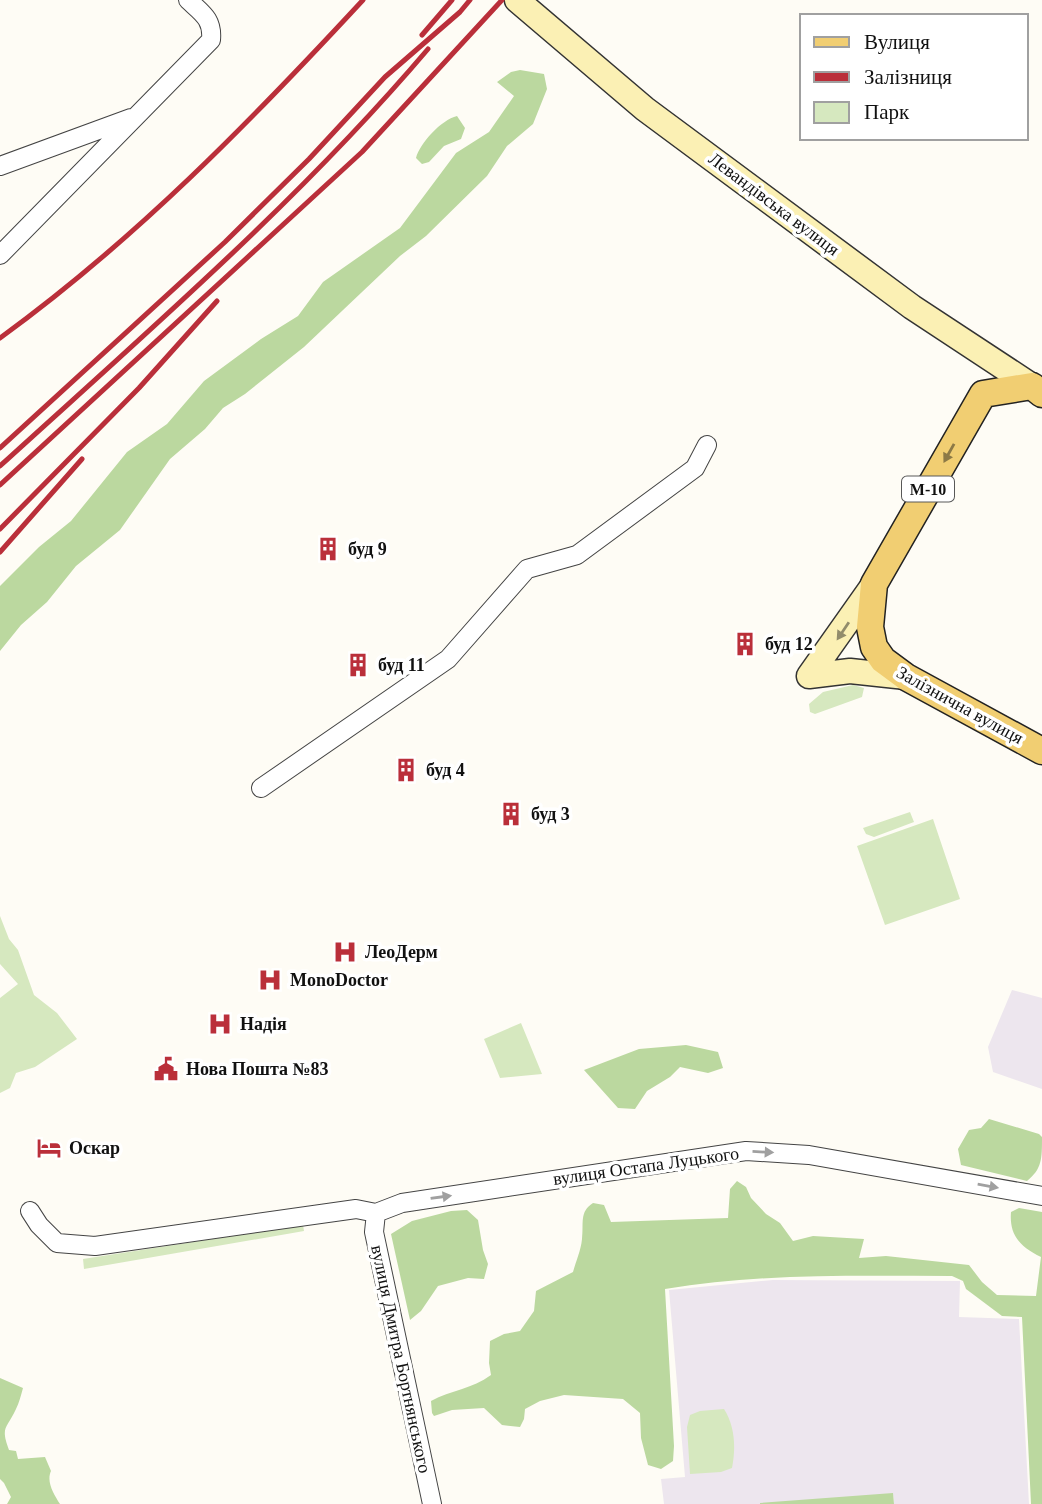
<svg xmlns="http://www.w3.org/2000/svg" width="1042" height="1504" font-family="Georgia,serif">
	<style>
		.industrial { fill: #ede6ee }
		.green { fill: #d6e8bf }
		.forest { fill: #bbd89f }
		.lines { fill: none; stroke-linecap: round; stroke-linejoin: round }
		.street-casing { stroke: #444; stroke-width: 20 }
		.secondary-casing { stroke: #333; stroke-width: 27 }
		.primary-casing { stroke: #222; stroke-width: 29 }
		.street { stroke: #fff; stroke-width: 18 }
		.secondary { stroke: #fbf0b4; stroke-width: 24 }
		.primary { stroke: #f1ce72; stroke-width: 26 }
		.rail { stroke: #ba2f3a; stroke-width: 5 }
		.oneway { fill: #8c7946 }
		.oneway2 { fill: #928c6b }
		.oneway3 { fill: #a0a0a0 }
		.labels { text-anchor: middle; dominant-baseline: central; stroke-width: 7; stroke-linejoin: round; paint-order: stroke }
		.shield { fill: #fff; stroke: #585858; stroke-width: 2 }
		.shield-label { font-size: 16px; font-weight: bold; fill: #111 }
		.street-label { font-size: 18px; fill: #111; stroke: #fff }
		.poi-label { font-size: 18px; font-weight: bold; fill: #111; stroke: #fff; text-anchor: start }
	</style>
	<rect width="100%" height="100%" fill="#fefcf5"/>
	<!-- industrial -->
	<path class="industrial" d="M1012,990L1042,998V1089L993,1072L988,1047Z
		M773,1280L960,1281L959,1317L1019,1319L1029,1504H894L893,1494L760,1504H664L661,1479L685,1477L669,1290Z"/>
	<!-- green -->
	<path class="green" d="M853,685L864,688L862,697L815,714L810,712L809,704L823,692Z
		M910,812L914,822L874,837L866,834L863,828Z
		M933,819L960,899L885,925L857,846Z
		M0,916L9,939L18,950L34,995L57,1013L77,1039L35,1067L16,1073L10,1088L0,1093V998L18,984L0,964Z
		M521,1023L542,1074L500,1078L484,1039Z
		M303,1225L304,1231L84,1269L83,1259Z
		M724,1409C735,1426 736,1448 732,1468L721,1472L690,1474L687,1427L690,1415L700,1411Z"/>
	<!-- forest -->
	<path class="forest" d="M520,70L544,74L547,89L533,124L507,146L487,176L426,236L400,256L304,347L245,394L223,408L205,429L170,459L120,530L76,566L47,602L21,625L0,651V586L39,547L71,521L127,452L167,424L204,381L261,339L298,316L323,282L400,228L456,153L489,132L514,96L497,82L511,72Z
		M457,116L465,128L461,139L444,146L429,162L422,164L416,158C420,143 441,120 457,116Z
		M686,1045L718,1052L723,1068L708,1073L680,1067L670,1077L647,1091L635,1109L618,1108L584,1070L639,1049Z
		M989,1119L1039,1134L1042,1137C1042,1159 1042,1169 1027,1181L961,1165L958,1149L969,1130L981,1128Z
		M737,1181L746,1187L751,1198L766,1214L780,1223L793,1241L813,1236L864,1239L859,1258L886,1256L969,1265L982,1282L997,1295L1036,1296L1041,1257C1021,1247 1009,1236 1011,1212L1019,1208L1042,1212V1504H1031L1022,1317L1002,1316L966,1289L963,1281L952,1276C856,1276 761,1273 665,1289L674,1446L673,1461L661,1469L648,1465L641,1438L640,1413L623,1399L564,1395L540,1401L525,1409L524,1419L520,1427L502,1425L484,1408L452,1410L434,1416L432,1413L431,1401C451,1390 472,1389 491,1375L489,1363L490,1341L504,1334L520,1331L534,1311L536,1291L573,1272C576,1261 581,1250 582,1239C584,1223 579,1212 593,1203L604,1205L611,1222L728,1218L730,1189Z
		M467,1210L478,1220L483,1250L488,1264L484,1279L468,1278L438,1286L421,1311L410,1320L391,1234L412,1221L451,1211Z
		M0,1378L23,1388C21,1395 19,1403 16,1409C7,1429 0,1426 9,1450L16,1451L18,1459L45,1457L51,1471C46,1482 54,1494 60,1504H7L11,1497L4,1483L0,1479Z
		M893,1493L894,1504H760V1503Z"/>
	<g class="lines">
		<!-- street casing -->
		<g class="street-casing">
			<path id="street" d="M0,166L131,118
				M0,255L211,40C213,19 202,13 188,0
				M261,788L448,659L527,569L577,555L695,468L707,445
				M30,1211L39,1225L57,1243L95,1246L356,1209L376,1213
				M376,1213L402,1203L746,1151L809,1155L1042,1196
				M376,1213L374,1232L432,1504"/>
		</g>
		<!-- secondary casing -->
		<g class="secondary-casing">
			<path id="secondary" d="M517,0L645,109L912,307L1032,386
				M809,676L874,584
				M809,676L850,671L906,677"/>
		</g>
		<!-- primary casing -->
		<g class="primary-casing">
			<path id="primary" d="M1042,394L1032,386L983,394L874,584L870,627L874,647L883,660L906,677L1042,751"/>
		</g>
		<!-- street -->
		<use href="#street" class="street"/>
		<!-- secondary -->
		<use href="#secondary" class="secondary"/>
		<!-- primary -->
		<use href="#primary" class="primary"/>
		<!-- rail -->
		<path class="rail" d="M422,35L452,0
			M0,338C135,240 250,122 363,0
			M0,448L225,242L309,159L385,77L460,12L470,0
			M0,466C147,332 299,201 428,49
			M0,485L362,152L502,0
			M0,529L139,388L217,301
			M0,552L82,459"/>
	</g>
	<!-- one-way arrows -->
	<defs><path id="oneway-solid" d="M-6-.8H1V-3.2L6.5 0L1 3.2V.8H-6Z" transform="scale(1.75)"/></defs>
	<use class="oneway" href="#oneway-solid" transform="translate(949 453) rotate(119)"/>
	<use class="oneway2" href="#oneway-solid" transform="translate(843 631) rotate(124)"/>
	<g class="oneway3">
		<use href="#oneway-solid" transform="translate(763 1152) rotate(3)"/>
		<use href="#oneway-solid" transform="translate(988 1186) rotate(10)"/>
		<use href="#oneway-solid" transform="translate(441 1197) rotate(-8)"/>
	</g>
	<!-- icons -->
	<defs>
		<g id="building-bare" transform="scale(1.89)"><path d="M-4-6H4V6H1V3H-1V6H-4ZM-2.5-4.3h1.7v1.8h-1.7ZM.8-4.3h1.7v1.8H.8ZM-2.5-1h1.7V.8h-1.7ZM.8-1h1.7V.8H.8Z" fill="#ba2f3a" stroke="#fff" stroke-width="2.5" paint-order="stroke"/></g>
		<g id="hospital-bare" transform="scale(1.89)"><path d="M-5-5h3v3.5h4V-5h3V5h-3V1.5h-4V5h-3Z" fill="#ba2f3a" stroke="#fff" stroke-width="2.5" paint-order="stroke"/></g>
		<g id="civic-bare" transform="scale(1.89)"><path d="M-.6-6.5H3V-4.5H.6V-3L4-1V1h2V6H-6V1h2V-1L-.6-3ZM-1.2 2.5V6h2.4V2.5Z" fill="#ba2f3a" stroke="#fff" stroke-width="2.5" paint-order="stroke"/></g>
		<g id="hotel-bare" transform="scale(1.89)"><path d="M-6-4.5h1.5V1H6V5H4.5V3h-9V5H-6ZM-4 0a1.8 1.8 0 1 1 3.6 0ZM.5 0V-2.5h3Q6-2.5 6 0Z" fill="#ba2f3a" stroke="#fff" stroke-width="2.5" paint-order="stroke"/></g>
	</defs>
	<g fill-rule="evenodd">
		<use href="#building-bare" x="328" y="549"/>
		<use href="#building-bare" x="745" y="644"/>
		<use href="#building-bare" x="358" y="665"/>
		<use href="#building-bare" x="406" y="770"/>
		<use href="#building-bare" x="511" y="814"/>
		<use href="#hospital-bare" x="345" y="952"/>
		<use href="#hospital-bare" x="270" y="980"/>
		<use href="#hospital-bare" x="220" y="1024"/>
		<use href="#civic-bare" x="166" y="1069"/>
		<use href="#hotel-bare" x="49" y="1148"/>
	</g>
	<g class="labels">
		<!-- shield labels -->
		<rect class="shield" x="902" y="476.5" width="52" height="25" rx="5"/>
		<g class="shield-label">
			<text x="928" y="489">М-10</text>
		</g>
		<!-- street labels -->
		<g class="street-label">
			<text transform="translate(774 204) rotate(37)">Левандівська вулиця</text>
			<text transform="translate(960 705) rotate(29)">Залізнична вулиця</text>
			<text transform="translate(646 1166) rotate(-8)">вулиця Остапа Луцького</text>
			<text transform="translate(401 1359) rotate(78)">вулиця Дмитра Бортнянського</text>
		</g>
		<!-- poi labels -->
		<g class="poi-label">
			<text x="348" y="549">буд 9</text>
			<text x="765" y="644">буд 12</text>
			<text x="378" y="665">буд 11</text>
			<text x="426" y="770">буд 4</text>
			<text x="531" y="814">буд 3</text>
			<text x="365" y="952">ЛеоДерм</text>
			<text x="290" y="980">MonoDoctor</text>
			<text x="240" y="1024">Надія</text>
			<text x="186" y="1069">Нова Пошта №83</text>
			<text x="69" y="1148">Оскар</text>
		</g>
	</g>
	<!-- legend -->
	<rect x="800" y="14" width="228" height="126" fill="#ffffff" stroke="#a0a0a0" stroke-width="2"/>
	<rect x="814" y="37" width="35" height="10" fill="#f1ce72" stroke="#a0a0a0" stroke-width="2"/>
	<text x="864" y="49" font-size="21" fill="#111111">Вулиця</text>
	<rect x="814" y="72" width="35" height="10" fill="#ba2f3a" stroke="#a0a0a0" stroke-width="2"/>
	<text x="864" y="84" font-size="21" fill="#111111">Залізниця</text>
	<rect x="814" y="102" width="35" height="21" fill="#d6e8bf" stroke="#a0a0a0" stroke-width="2"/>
	<text x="864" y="119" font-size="21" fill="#111111">Парк</text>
</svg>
